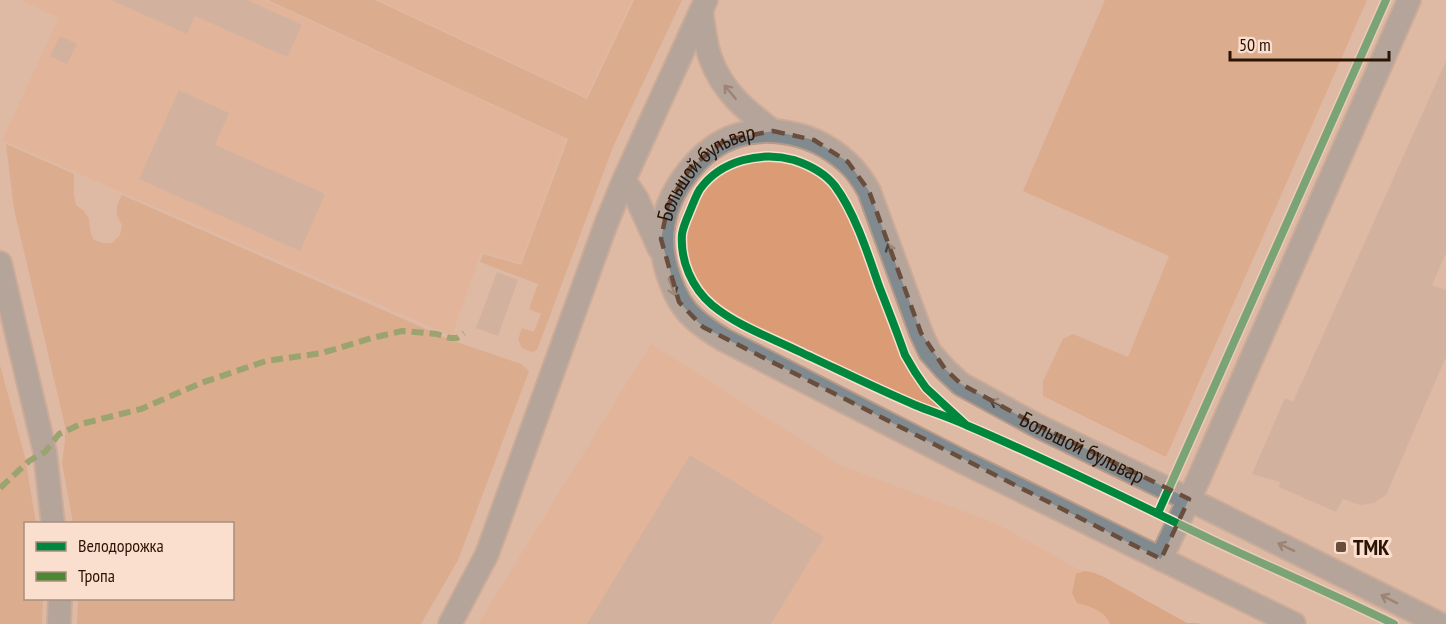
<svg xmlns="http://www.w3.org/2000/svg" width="1446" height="624" font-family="'PT Sans Narrow',sans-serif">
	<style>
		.built { fill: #e7ae8d }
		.green { fill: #da9b75 }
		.forest { fill: #d49063 }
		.building { fill: #c5a79a }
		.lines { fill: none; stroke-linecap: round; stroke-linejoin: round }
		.minor-casing { stroke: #b69a89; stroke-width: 26 }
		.minor { stroke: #818a8f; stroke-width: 22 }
		.quiet { stroke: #4b8833; stroke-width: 6; stroke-dasharray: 12 6; stroke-linecap: butt }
		.cycleway-casing { stroke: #fadfcf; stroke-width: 11 }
		.cycleway { stroke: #00873e; stroke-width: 8 }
		.oneway { stroke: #4e433c }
		.marked { fill: none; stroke: #6a4e3d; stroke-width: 4.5; stroke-dasharray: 12 8; stroke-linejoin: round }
		.poi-dot { fill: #6a4e3d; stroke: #fadfcf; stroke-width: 2 }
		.labels { text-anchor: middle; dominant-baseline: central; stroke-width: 6; stroke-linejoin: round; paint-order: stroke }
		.street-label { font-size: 22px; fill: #2c1405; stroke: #fadfcf }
		.poi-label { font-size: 22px; font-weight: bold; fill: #2c1405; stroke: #fadfcf; text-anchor: start }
	</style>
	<rect width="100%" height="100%" fill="#deb9a4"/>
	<!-- built -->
	<path class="built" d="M21,0H265L566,139L520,263L481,252L452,336L2,140L59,18Z
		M379,0H632L586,97Z
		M651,344L842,466L997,524L1176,624H478Z"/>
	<!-- green -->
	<path class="green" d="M268,0H375L587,99L634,0H682L613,147L537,350L532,352L522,348L518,339L522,328L534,332L541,314L529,309L538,284L480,262L483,254L521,265L568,139Z
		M1105,0H1367L1166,457L1043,396V381L1063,339L1073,334L1128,357L1169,256L1023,191Z
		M6,144L74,174V194L76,205L84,211L89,219L90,229L93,239L102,243H112L120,235L122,225C114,212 116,207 122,195L451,340L521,364L529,371L458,560L421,624H77L78,599L232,598V524L73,523L62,463L65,440V426L14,209Z
		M773,156C791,159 810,164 824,175C853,198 873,269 885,303C892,320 899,338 905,355L915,372L926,388L965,424C948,417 930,412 914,404C876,388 839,370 802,353C770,338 723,321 700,294C687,278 681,254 682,234C683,224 689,213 693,204C709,169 736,157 773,156Z
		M0,365L25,457L36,523L26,524V598L43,599L42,624H0Z"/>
	<!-- forest -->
	<path class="forest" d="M1085,571L1095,573L1104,577L1187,623H1197L1202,624H1110C1104,610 1091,607 1077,603L1072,593L1076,574Z"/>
	<!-- building -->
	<path class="building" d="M111,0H247L302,25L287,57L195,16L187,34Z
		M60,36L77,44L67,64L50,56Z
		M1446,61V253L1432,285L1446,290V357L1386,495L1374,503L1360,505L1343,499L1336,512L1279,487L1280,482L1252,474L1285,398L1293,402Z
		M179,90L229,113L215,145L325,194L300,251L139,179Z
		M497,272L518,280L498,336L476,328Z
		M690,455L824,537L771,624H587Z"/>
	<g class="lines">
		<!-- minor casing -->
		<g class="minor-casing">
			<g id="minor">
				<path d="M701,11C704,26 705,43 710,57C722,91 745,110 773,131"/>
				<path d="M624,180L637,199L659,248"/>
				<path d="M0,263L45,452L53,524"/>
				<path d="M1161,559L1199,478L1409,0"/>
				<path d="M59,624L60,598"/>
				<path d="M450,624L487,554L606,224L624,180L706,0"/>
				<path id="s1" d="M1294,624L961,461L724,340C689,319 677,306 666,268C657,236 663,208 681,181C690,168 699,157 712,148C753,119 811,129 847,162C856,170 863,180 869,191L921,333L930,352L945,369L961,384L1036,425L1219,514L1440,624"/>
			</g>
		</g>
		<!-- minor -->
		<use href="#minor" class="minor"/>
		<!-- quiet -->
		<path class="quiet" d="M0,488L29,461L45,452L59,434L81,424L141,409L201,383L266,361L322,353L372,338L402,331L437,334L450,338H457L464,333"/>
		<!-- cycleway casing -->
		<g class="cycleway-casing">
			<path id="cycleway" d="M965,424L926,388L915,372L905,355C897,332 888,309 879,286C868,254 855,213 835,186C825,173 809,165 794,160C761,151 721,160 700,189C696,195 693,204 690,211C687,218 683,227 682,234C680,261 692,288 712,305C736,325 769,337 798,351C837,369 875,388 915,405C932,412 949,417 966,425C1049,460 1129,500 1210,539C1271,568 1333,594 1394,624
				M1158,513L1386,0"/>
		</g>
		<!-- cycleway -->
		<use href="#cycleway" class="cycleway"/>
	</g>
	<!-- one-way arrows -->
	<defs><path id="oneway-shaft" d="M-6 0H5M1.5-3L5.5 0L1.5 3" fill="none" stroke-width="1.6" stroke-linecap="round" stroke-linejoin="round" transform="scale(1.5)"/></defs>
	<g class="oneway">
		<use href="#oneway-shaft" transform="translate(730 92) rotate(-130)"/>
		<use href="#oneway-shaft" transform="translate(891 252) rotate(-110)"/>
		<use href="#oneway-shaft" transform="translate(672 287) rotate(69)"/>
		<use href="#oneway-shaft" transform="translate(998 404) rotate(-152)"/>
		<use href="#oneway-shaft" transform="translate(1286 547) rotate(-154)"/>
		<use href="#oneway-shaft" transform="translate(1389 599) rotate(-153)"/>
	</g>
	<!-- marked area -->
	<path d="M0 0H1446V624H0ZM773,131L814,140L848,162L869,191L921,333L945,369L961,384L1029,421L1189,499L1161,559L703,327L679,302L661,239L668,205L690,168L725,140Z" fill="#deb9a4" fill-opacity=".55" fill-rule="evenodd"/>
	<path class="marked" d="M773,131L814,140L848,162L869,191L921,333L945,369L961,384L1029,421L1189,499L1161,559L703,327L679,302L661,239L668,205L690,168L725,140Z"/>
	<!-- markers -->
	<rect class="poi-dot" x="1335" y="541" width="12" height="12" rx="3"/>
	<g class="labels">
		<!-- street labels -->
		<g class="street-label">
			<text stroke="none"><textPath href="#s1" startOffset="848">Большой бульвар</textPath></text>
			<text stroke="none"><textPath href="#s1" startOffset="1406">Большой бульвар</textPath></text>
		</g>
		<!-- poi labels -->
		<g class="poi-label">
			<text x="1353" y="547">ТМК</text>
		</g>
	</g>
	<!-- legend -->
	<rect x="24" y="522" width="210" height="78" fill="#fadfcf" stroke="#a88e7e" stroke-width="1.5"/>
	<rect x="36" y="542" width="30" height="9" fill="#00873e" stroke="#a88e7e" stroke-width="1.5"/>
	<text x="78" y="552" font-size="18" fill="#2c1405">Велодорожка</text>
	<rect x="36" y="572" width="30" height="9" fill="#4b8833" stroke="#a88e7e" stroke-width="1.5"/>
	<text x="78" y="582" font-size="18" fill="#2c1405">Тропа</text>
	<!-- scale -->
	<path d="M1230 51v9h159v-9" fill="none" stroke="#2c1405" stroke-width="3"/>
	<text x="1239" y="51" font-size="18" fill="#2c1405" stroke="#fadfcf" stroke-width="4.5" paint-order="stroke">50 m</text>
</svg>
